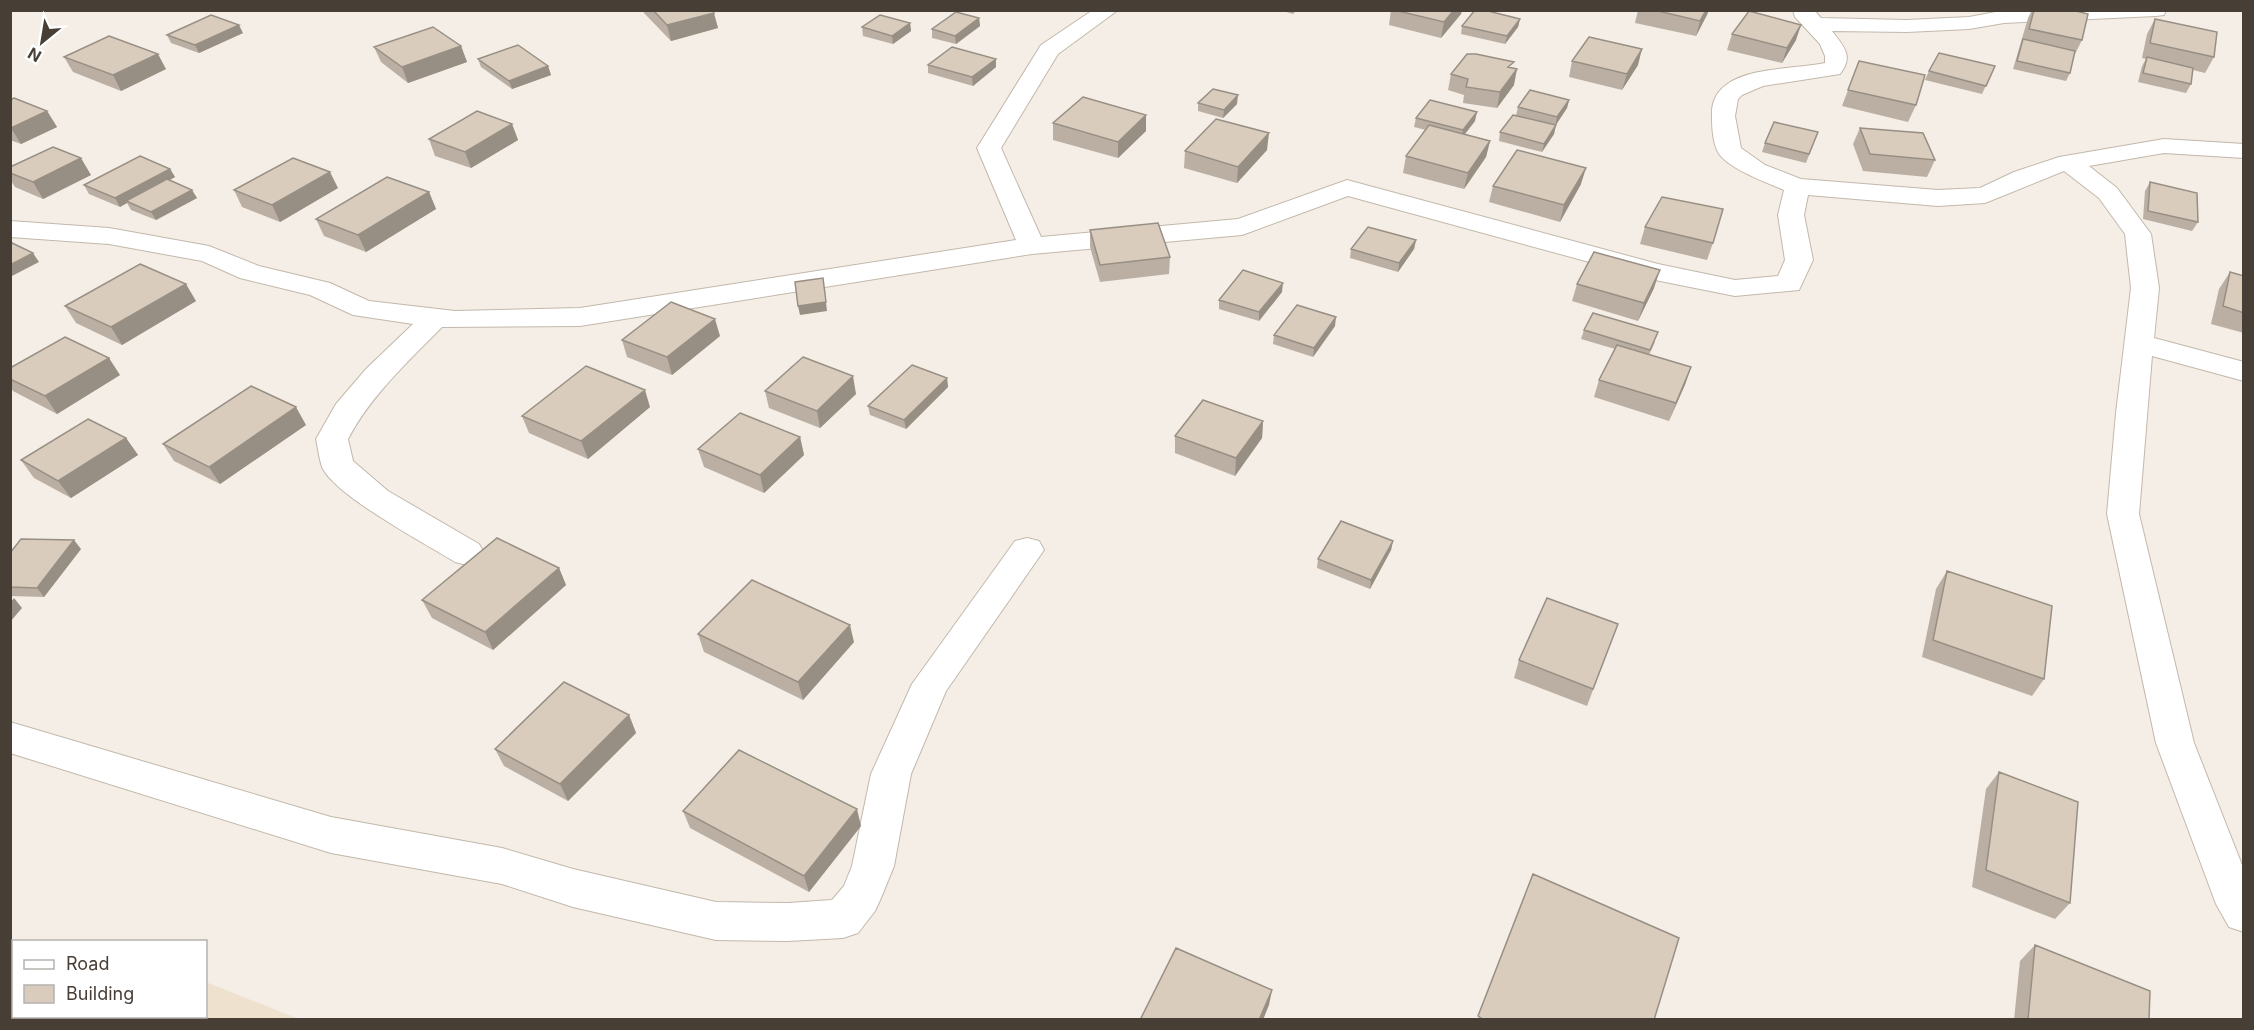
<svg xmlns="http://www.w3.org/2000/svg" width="2254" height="1030" font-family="Inter,sans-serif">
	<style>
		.education { fill: #eee2cf }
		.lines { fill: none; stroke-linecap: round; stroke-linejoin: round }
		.street-casing { stroke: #c3b8ab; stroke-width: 2 }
		.street { fill: #fff; fill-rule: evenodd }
		.wall { fill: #bbafa3 }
		.shaded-wall { fill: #988f84 }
		.building { fill: #d9ccbd; stroke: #988f84; stroke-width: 1.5 }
	</style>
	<rect width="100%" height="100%" fill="#f4eee6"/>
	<!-- education -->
	<path class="education" d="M206,982L299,1019H156L159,1017L206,1016Z"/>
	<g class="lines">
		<!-- street casing -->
		<g class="street-casing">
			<path id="street" d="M1093,10H1118L1058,54L1001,148L1041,237L1238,219L1347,180L1658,264L1735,280L1778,276L1785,260L1778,215L1784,190C1768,183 1723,167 1717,150C1713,141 1712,128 1712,118C1711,105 1715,93 1726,85C1749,67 1796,69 1825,63V56L1820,44L1795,17L1793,10H1814L1821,18L1907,20L1969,17L2006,10H2166L2164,15L2156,16L2004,23L1969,29L1907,32L1832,31C1844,47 1854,56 1840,74L1763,86L1742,95L1738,99L1735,116L1741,148L1765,165L1801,179L1938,190L1980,188L2014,172L2059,157L2164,139L2244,144V158L2164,153L2089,166L2117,188L2151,234L2159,288L2154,338L2244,362V381L2152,356L2139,514L2194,743L2244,870V932L2229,927L2216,904L2156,743L2107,514L2116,413L2131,288L2125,234L2099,198L2064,171L1985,203L1938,206L1808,195L1804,215L1813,260L1799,290L1735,296L1655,280L1348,196L1242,235L1032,254L580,326L442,327C408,362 371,395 348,439L353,461L388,491L479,544L484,553L479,562L467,565L455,562C426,544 334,495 322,467C319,458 318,448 316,439L336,404L366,369L413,324L353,315L310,295L240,278L202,261L109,244L10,237V221L109,228L209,246L259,266L330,283L369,301L455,311L580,308L1016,240L977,148L1041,45Z
				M1027,538L1039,541L1044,550L946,691L911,774L894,866L881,898L875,911L858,933L843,938L788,941L716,940L573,907L502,884L331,853L10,753V722L331,817L502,848L573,869L716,902L788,903L832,900L844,886L852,866L871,774L912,684L1015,541Z"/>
		</g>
		<!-- street -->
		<use href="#street" class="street"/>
	</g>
	<!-- wall -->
	<path class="wall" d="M643,10H712L718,28L671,41L644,13Z
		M1280,10H1297L1293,14Z
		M1391,10H1462L1461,14L1441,38L1389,25Z
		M1638,10H1709L1696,36L1635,23Z
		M2032,10H2072L2082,40L2074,56L2070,73L2066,81L2013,69L2028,18Z
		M979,18L980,26L956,44L932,38V29Z
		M1520,19L1518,27L1505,44L1461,34L1462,26Z
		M2155,19L2214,57L2205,73L2193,70L2191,84L2186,93L2138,82L2142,66L2146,59L2142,58L2147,34Z
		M910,23L911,31L893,44L863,36L862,27Z
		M243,33L199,53L171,43L167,35Z
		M1732,34L1796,40L1782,63L1727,50Z
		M461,46L467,62L408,83L381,62L374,47Z
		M64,57L166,69L121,91L73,72Z
		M478,59L548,66L551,75L512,89L481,67Z
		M996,59V67L973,86L928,73V65Z
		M1572,61L1638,65L1622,90L1569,77Z
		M1859,61L1916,105L1908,122L1842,106Z
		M1995,66L1982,94L1925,80L1929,71Z
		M1513,68L1514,85L1497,108L1463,103L1464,95L1448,90L1451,74Z
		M10,100L47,111L57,127L21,144L10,140Z
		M1569,100L1567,108L1556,125L1554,134L1542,152L1499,141L1500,132L1516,115L1518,107Z
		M1198,103L1237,104L1223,118L1198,111Z
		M1416,118L1475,121L1465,134L1490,141L1486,157L1464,189L1403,173L1406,156L1426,130L1414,127Z
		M1053,123L1146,131L1118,158L1053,140Z
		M512,124L518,140L471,168L435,156L429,139Z
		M1860,128L1935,160L1927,177L1863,171L1853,144Z
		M1818,132L1806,163L1762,152L1765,143Z
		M1267,150L1237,183L1184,168L1185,151Z
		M10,167L91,175L43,199L15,187L10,179Z
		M170,169L175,177L170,180L197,198L156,220L131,210L127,203L120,207L89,194L84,185Z
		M2150,182L2198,222L2192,231L2143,219L2145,191Z
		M1581,184L1560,222L1489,202L1493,186Z
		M338,188L280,222L242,207L234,190Z
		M429,192L436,209L366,252L324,236L316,219Z
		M1645,227L1713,243L1707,260L1640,244Z
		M1090,230L1170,257L1169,274L1100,282L1090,247Z
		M1416,240L1414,249L1398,272L1350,258L1351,249Z
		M2230,272L2244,276V333L2211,324L2219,289Z
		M1577,284L1654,288L1638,321L1572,301Z
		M1282,292L1259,321L1219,309V300Z
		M196,301L122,345L76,323L65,306Z
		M1335,326L1313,357L1273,344L1274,335Z
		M1584,330L1655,342L1649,355L1691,367L1669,421L1594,397L1599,380L1615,349L1581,339Z
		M720,336L672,375L627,357L622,340Z
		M10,368L120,375L57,414L13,391L10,387Z
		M947,378L948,387L906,429L870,415L868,406Z
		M765,391L856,394L820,428L769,408Z
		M650,407L588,459L529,433L522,416Z
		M1263,421L1262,438L1235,476L1175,453V436Z
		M306,425L220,484L174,461L163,444Z
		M800,437L804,455L764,493L704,467L698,449Z
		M126,438L138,455L71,498L34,478L21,460Z
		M1393,541L1391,550L1370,589L1317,568L1318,559Z
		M81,549L44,597L10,596V553Z
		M559,568L566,585L493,650L432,618L422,600Z
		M1947,571L2044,679L2032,696L1922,657L1936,589Z
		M1618,624L1587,706L1514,678L1519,660Z
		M698,634L854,642L803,700L704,652Z
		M629,715L636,733L568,801L504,766L495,749Z
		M1999,772L2070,903L2055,919L1972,887L1986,789Z
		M683,811L861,826L809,892L690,828Z
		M2035,945L2149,1020H2014L2020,961Z"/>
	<!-- shaded-wall -->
	<path class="shaded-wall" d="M1454,10H1462L1461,14L1441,38L1444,22Z
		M1706,10H1709L1707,15L1696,36L1700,21Z
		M714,13L718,28L671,41L667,25Z
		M979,18L980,26L956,44L955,36Z
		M1520,19L1518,27L1505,44L1507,36Z
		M910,23L911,31L893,44L892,36Z
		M239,25L243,33L199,53L195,45Z
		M1801,25L1796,40L1782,63L1787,48Z
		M461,46L467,62L408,83L402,67Z
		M1642,49L1638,65L1622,90L1627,74Z
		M158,54L166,69L121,91L113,75Z
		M996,59V67L973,86L972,77Z
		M548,66L551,75L512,89L509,81Z
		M1517,69L1514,85L1497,108L1500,92Z
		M1238,95L1237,104L1223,118L1224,110Z
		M1569,100L1567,108L1555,126L1557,117Z
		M47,111L57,127L21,144L11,128Z
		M1477,112L1475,121L1461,139L1463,130Z
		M1146,115V131L1118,158V142Z
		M512,124L518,140L471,168L465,152Z
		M1556,125L1554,134L1542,152L1544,144Z
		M1269,133L1267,150L1237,183L1238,167Z
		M1490,141L1486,157L1464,189L1468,173Z
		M81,158L91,175L43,199L33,182Z
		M1586,168L1581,184L1560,222L1564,205Z
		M170,169L175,177L129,202L126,201L127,203L120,207L115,198Z
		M330,172L338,188L280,222L272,205Z
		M192,190L197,198L156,220L151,212Z
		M429,192L436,209L366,252L358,235Z
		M1416,240L1414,249L1398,272L1399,263Z
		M33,253L39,262L10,277V265Z
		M1660,270L1654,288L1638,321L1644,303Z
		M823,278L827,311L800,315L798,306Z
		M1283,283L1282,292L1259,321V312Z
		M186,284L196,301L122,345L111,327Z
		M1336,317L1335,326L1313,357L1314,348Z
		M715,319L720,336L672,375L667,357Z
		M109,358L120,375L57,414L45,396Z
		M1691,367L1685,385L1669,421L1676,403Z
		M853,376L856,394L820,428L817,411Z
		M947,378L948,387L906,429L904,420Z
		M645,390L650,407L588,459L581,441Z
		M296,407L306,425L220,484L209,467Z
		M1263,421L1262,438L1235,476L1236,458Z
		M800,437L804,455L764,493L760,475Z
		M126,438L138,455L71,498L58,481Z
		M74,540L81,549L44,597L37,588Z
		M1393,541L1391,550L1370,589L1371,580Z
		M559,568L566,585L493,650L485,632Z
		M14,598L22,608L10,622V603Z
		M850,625L854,642L803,700L798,682Z
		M629,715L636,733L568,801L560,784Z
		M857,809L861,826L809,892L804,876Z
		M1272,990L1269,1005L1263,1020H1259Z"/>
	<!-- building -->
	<path class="building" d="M653,10H712L714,13L667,25Z
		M1394,10H1454L1444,22Z
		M1475,10H1484L1520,19L1507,36L1462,26Z
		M1654,10H1706L1700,21Z
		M2034,10H2072L2088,14L2082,40L2029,29Z
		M1749,11L1801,25L1787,48L1732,34Z
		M956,12L979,18L955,36L932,29Z
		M211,15L239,25L195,45L167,35Z
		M880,15L910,23L892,36L862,27Z
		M2155,19L2217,32L2214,57L2150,43Z
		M433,27L461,46L402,67L374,47Z
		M109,36L158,54L113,75L64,57Z
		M1589,37L1642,49L1627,74L1572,61Z
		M2023,39L2075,51L2070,73L2017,61Z
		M518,45L548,66L509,81L478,59Z
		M952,47L996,59L972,77L928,65Z
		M1939,53L1995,66L1986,86L1929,71Z
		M1467,54H1476L1514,62L1508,67L1517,69L1500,92L1466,87L1468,79L1451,74Z
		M2147,57L2193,68L2191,84L2143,73Z
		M1859,61L1925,75L1916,105L1848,90Z
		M1213,89L1238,95L1224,110L1198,103Z
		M1530,90L1569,100L1557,117L1518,107Z
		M1083,97L1146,115L1118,142L1053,123Z
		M14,98L47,111L11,128L10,127V100Z
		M1430,100L1477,112L1463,130L1416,118Z
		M477,111L512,124L465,152L429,139Z
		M1513,115L1556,125L1544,144L1500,132Z
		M1216,119L1269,133L1238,167L1185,151Z
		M1774,122L1818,132L1809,154L1765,143Z
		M1429,125L1490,141L1468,173L1406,156Z
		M1860,128L1923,133L1935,160L1870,154Z
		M53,147L81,158L33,182L10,173V167Z
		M1517,150L1586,168L1564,205L1493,186Z
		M140,156L170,169L115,198L84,185Z
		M293,158L330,172L272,205L234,190Z
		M387,177L429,192L358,235L316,219Z
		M167,179L192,190L151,212L126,201Z
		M2150,182L2197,193L2198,222L2148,211Z
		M1662,197L1723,209L1713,243L1645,227Z
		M1158,223L1170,257L1100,265L1090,230Z
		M1368,227L1416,240L1399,263L1351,249Z
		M10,242L33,253L10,265Z
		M1594,252L1660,270L1644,303L1577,284Z
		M140,264L186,284L111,327L65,306Z
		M1243,270L1283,283L1259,312L1219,300Z
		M2230,272L2244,276V313L2223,306Z
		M823,278L826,302L798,306L795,282Z
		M671,302L715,319L667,357L622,340Z
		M1297,305L1336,317L1314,348L1274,335Z
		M1593,313L1658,332L1650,350L1584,330Z
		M65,337L109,358L45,396L10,379V368Z
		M1617,345L1691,367L1676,403L1599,380Z
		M803,357L853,376L817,411L765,391Z
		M912,365L947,378L904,420L868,406Z
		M586,366L645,390L581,441L522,416Z
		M251,386L296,407L209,467L163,444Z
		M1203,400L1263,421L1236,458L1175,436Z
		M740,413L800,437L760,475L698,449Z
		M88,419L126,438L58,481L21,460Z
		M1341,521L1393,541L1371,580L1318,559Z
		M497,538L559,568L485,632L422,600Z
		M21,539L74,540L37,588L10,587V553Z
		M1947,571L2052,606L2044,679L1933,640Z
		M752,580L850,625L798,682L698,634Z
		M1547,598L1618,624L1593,689L1519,660Z
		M564,682L629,715L560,784L495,749Z
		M739,750L857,809L804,876L683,811Z
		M1999,772L2078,802L2070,903L1986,870Z
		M1533,874L1679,938L1654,1020H1484L1478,1016Z
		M2035,945L2150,991L2149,1020H2028Z
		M1176,948L1272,990L1259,1020H1140Z"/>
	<!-- border -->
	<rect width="2254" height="1030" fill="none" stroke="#473e35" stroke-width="24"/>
	<!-- legend -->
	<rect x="12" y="940" width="195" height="78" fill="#ffffff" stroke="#b5b2ae" stroke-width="1.5"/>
	<rect x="24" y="960" width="30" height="9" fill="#ffffff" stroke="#b5b2ae" stroke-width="1.5"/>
	<text x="66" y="970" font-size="18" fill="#473e35">Road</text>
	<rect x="24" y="985" width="30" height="18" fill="#d9ccbd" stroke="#b5b2ae" stroke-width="1.5"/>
	<text x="66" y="1000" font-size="18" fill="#473e35">Building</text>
	<!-- north arrow -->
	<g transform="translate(42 42) rotate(210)" stroke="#ffffff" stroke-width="4.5" paint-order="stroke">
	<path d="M0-4.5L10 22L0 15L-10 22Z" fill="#473e35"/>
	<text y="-9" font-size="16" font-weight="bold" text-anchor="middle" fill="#473e35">N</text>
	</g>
</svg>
